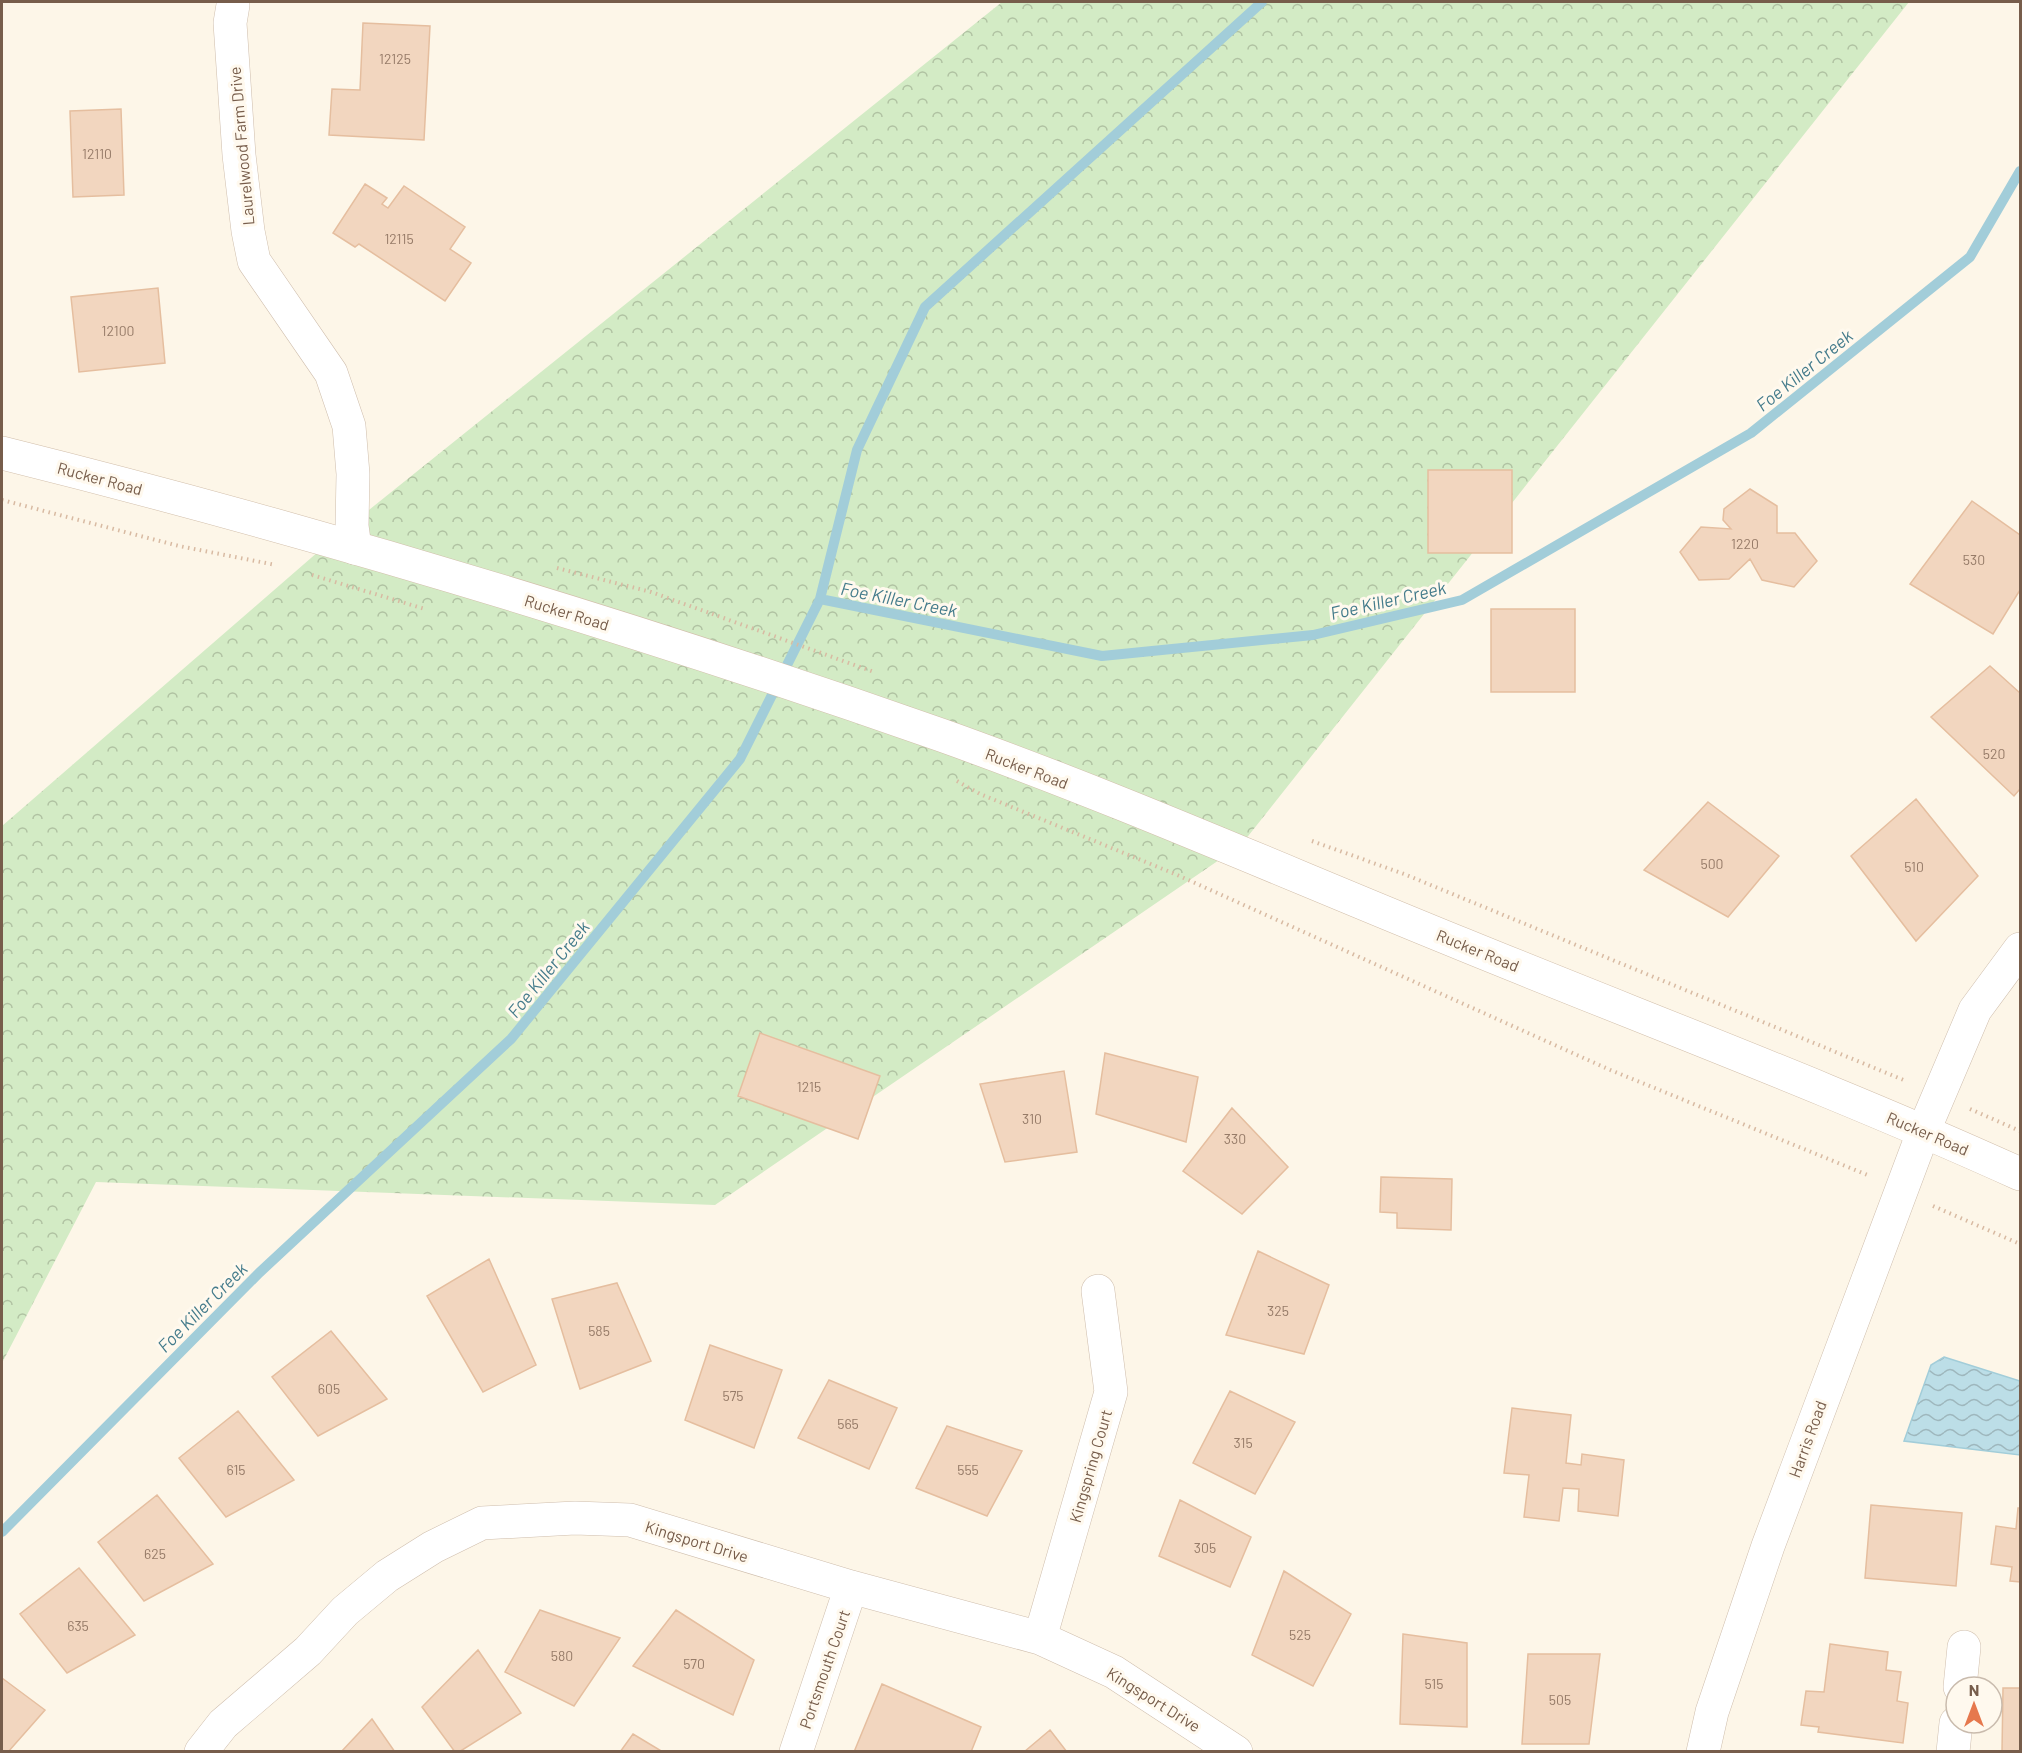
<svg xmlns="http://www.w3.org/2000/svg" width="2022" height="1753" font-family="Barlow,sans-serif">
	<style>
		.forest { fill: url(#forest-crowns) }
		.water { fill: url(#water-waves); stroke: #a2cdd9; stroke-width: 1.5 }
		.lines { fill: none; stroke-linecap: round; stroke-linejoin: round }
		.stream { stroke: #a2cdd9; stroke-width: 10 }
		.building { fill: #f2d6bf; stroke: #e5be9f; stroke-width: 1.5 }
		.minor-casing { stroke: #cfbead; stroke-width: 34 }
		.secondary-casing { stroke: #d2bfab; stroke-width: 34 }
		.path { stroke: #d8baa2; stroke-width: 4; stroke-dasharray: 1.5 4.5; stroke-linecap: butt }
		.minor { stroke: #fff; stroke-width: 33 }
		.secondary { stroke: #fff; stroke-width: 33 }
		.labels { text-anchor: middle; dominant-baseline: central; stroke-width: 6; stroke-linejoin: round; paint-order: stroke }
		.number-label { font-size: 14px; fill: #967b68 }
		.street-label { font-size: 16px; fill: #775d4b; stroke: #fff9ee }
		.water-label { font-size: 18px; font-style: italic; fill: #447b8b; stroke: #fff9ee }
	</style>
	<defs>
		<pattern id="forest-crowns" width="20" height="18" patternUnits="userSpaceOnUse" patternTransform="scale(1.5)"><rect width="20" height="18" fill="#d3ebc5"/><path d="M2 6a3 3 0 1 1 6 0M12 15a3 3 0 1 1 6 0" fill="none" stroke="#b0c2a2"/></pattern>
		<pattern id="water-waves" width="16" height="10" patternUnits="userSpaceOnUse" patternTransform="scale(1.5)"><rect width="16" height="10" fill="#bcdee7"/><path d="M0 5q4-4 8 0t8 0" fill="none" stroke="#9eb7bd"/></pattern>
	</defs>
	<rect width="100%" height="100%" fill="#fdf6e8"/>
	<!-- forest -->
	<path class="forest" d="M1002,2H1909L1241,845L715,1205L96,1182L2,1363V826L334,538Z"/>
	<!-- water -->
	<path class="water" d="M1944,1357L2020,1381V1455L1904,1441L1931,1365Z"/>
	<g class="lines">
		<!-- stream -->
		<path class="stream" d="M820,599L857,450L925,307L1262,2
			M2,1532L259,1273L511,1039L740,759L820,599L1102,656L1313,635L1462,600L1751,433L1970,257L2020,171"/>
	</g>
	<!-- building -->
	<path class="building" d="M363,23L430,26L424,140L329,135L332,89L360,90Z
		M121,109L124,195L73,197L70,111Z
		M365,184L387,198L382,204L388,208L404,186L465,227L450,249L471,263L445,301L359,244L355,247L333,233Z
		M158,288L165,363L79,372L71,297Z
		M1428,470H1512V553H1428Z
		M1750,489L1777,506V533H1795L1817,561L1794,587L1762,580L1750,559L1729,579L1699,580L1680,552L1701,527L1731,529L1723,520L1724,509Z
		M1972,501L2020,535V590L1993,634L1910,584Z
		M1491,609H1575V692H1491Z
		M1990,666L2020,693V789L2014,796L1931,717Z
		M1916,799L1978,876L1916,941L1851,856Z
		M1708,802L1779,856L1728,917L1644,870Z
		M760,1033L880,1076L858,1139L738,1096Z
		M1105,1053L1198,1077L1186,1142L1096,1114Z
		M1064,1071L1077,1152L1005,1162L980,1084Z
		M1232,1108L1288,1167L1242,1214L1183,1171Z
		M1381,1177L1452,1179L1451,1230L1397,1228V1213L1380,1212Z
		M1258,1251L1329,1285L1304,1354L1226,1335Z
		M489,1259L536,1365L483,1392L427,1296Z
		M617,1283L651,1361L580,1389L552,1299Z
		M331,1331L387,1399L318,1436L272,1377Z
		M710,1345L782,1370L754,1448L685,1420Z
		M829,1380L897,1408L869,1469L798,1438Z
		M1230,1391L1295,1422L1255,1494L1193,1463Z
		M1512,1408L1571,1415L1566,1463L1581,1465L1582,1454L1624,1460L1618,1516L1578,1511L1579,1489L1563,1488L1559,1521L1524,1517L1529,1475L1504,1473Z
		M238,1411L294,1480L226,1517L179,1458Z
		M947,1426L1022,1451L987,1516L916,1488Z
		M157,1495L213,1564L144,1601L98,1542Z
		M1180,1500L1251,1537L1230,1587L1159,1556Z
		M1871,1505L1962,1513L1956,1586L1865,1578Z
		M2018,1508H2020V1582L2010,1581L2012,1567L1991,1564L1996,1526L2016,1529Z
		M79,1568L135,1635L67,1673L20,1614Z
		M1284,1571L1351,1614L1313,1686L1252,1655Z
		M540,1610L620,1638L574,1706L505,1672Z
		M676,1610L754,1660L733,1715L633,1666Z
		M1403,1634L1467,1643V1727L1400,1724Z
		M1830,1644L1888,1652L1886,1670L1901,1672L1897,1701L1908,1703L1903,1743L1818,1732L1819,1727L1801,1725L1806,1691L1824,1692Z
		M478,1650L521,1713L459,1752H455L422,1707Z
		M1528,1654H1600L1589,1744H1522Z
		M2,1678L45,1710L8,1752H2Z
		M882,1684L981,1727L971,1752H854Z
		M2003,1688H2020V1752H2002Z
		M372,1719L395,1752H341Z
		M1050,1730L1067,1752H1024Z
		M633,1734L663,1752H620Z"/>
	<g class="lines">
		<!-- minor casing -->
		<g class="minor-casing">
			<path id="minor" d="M233,5L230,23L239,155L248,231L254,261L331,373L349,426L353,474L352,526L355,548
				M1040,1638L1111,1392L1098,1291
				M1960,1687L1964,1647
				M201,1752L223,1724L308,1651L345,1611L387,1576L433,1547L482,1523L575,1518L630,1520L851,1587L1040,1638L1114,1672L1236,1752
				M796,1752L851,1587
				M1703,1752L1712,1712L1768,1546L1924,1130L1975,1010L2020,949
				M1953,1752L1956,1723"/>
		</g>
		<!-- secondary casing -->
		<g class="secondary-casing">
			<path id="secondary" d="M2,453C319,532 633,627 941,735C1118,798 1289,874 1462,944C1648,1020 1837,1091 2020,1174"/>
		</g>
		<!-- path -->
		<path class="path" d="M2,500L179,546L276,565
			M557,568L651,592L874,672
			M312,575L425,609
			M957,781L980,794L1175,874L1608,1069L1870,1176
			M1312,841L1404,874L1906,1081
			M1970,1109L2020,1131
			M1933,1206L2020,1244"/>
		<!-- minor -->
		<use href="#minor" class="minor"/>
		<!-- secondary -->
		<use href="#secondary" class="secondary"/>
	</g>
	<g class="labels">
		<!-- number labels -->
		<g class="number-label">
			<text x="395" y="58">12125</text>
			<text x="97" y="153">12110</text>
			<text x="399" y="238">12115</text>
			<text x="118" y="330">12100</text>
			<text x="1745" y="543">1220</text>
			<text x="1974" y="559">530</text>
			<text x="1994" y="753">520</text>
			<text x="1712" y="863">500</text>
			<text x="1914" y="866">510</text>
			<text x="809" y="1086">1215</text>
			<text x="1032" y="1118">310</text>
			<text x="1235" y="1138">330</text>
			<text x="1278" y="1310">325</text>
			<text x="599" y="1330">585</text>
			<text x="329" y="1388">605</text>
			<text x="733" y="1395">575</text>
			<text x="848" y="1423">565</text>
			<text x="1243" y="1442">315</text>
			<text x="236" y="1469">615</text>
			<text x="968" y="1469">555</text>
			<text x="1205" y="1547">305</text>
			<text x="155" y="1553">625</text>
			<text x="78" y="1625">635</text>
			<text x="1300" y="1634">525</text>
			<text x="562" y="1655">580</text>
			<text x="694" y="1663">570</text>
			<text x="1434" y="1683">515</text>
			<text x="1560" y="1699">505</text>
		</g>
		<!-- street labels -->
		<g class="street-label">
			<text transform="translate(241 146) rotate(-95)">Laurelwood Farm Drive</text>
			<text transform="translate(100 478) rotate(15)">Rucker Road</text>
			<text transform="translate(567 612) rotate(17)">Rucker Road</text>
			<text transform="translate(1027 768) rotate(21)">Rucker Road</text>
			<text transform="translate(1478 950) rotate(22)">Rucker Road</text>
			<text transform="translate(1928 1133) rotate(23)">Rucker Road</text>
			<text transform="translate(1807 1439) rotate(-70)">Harris Road</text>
			<text transform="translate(1090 1466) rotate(-74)">Kingspring Court</text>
			<text transform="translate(697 1541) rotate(17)">Kingsport Drive</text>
			<text transform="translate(824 1669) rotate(-71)">Portsmouth Court</text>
			<text transform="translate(1154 1699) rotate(32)">Kingsport Drive</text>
		</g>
		<!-- water labels -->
		<g class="water-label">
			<text transform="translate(1804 370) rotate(-39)">Foe Killer Creek</text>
			<text transform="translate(899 599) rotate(11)">Foe Killer Creek</text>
			<text transform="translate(1388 600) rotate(-13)">Foe Killer Creek</text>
			<text transform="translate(548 969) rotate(-51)">Foe Killer Creek</text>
			<text transform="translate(202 1307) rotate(-45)">Foe Killer Creek</text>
		</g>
	</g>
	<!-- border -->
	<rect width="2022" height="1753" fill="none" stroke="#775d4b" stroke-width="6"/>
	<!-- north arrow -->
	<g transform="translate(1974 1705)"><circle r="28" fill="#fff9ee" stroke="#c9bbad" stroke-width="1.5"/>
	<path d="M0-4.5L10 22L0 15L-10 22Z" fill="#e6784d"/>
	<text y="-9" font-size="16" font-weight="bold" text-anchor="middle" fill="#775d4b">N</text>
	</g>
</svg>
